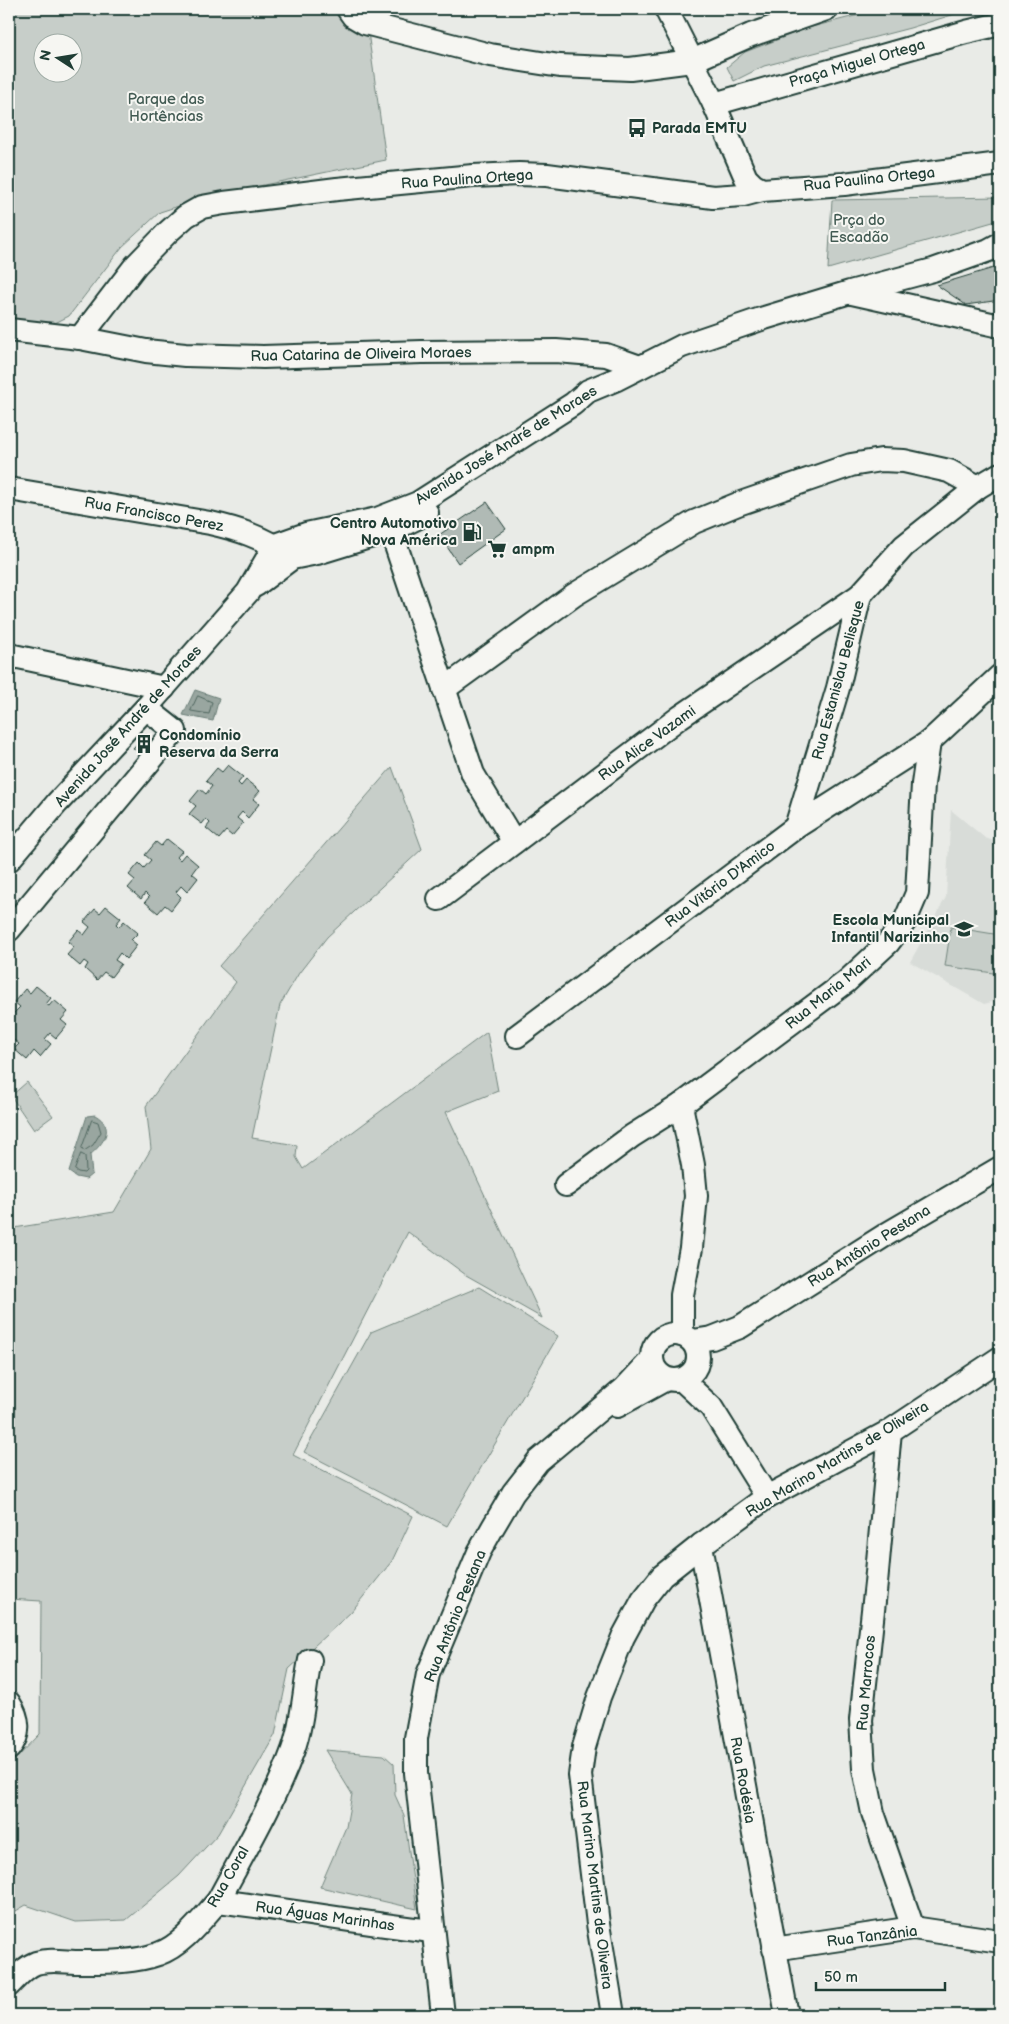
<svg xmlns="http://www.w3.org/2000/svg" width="1009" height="2024" font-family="'Balsamiq Sans',sans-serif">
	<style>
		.built { fill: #d8dcd8 }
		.green { fill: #c7cec9; stroke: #73867e; fill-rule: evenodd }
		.water { fill: #99a6a0; stroke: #687c75 }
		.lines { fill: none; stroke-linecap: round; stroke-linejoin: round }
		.shore { stroke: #50675f; stroke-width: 1 }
		.building { fill: #b0bab5; stroke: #1f3d34 }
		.minor-casing { stroke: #1f3d34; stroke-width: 26 }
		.minor { stroke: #f6f6f2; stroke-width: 22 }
		.labels { text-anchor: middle; stroke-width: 4; stroke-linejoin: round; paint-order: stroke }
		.street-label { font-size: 15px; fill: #1f3d34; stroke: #f6f6f2 }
		.park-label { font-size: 15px; fill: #415a52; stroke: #f6f6f2 }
		.poi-label { font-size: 15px; font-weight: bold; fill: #1f3d34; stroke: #f6f6f2; text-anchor: start }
	</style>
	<rect width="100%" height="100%" fill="#e9ebe7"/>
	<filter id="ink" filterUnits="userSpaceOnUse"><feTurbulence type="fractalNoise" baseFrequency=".02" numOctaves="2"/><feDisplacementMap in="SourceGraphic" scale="10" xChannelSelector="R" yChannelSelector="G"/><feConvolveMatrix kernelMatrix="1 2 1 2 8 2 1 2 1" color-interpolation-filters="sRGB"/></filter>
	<g filter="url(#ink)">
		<polygon class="built" points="951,810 985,838 1000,843 1000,1000 984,1004 910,962 946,897"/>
		<g class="green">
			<path d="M 9,9 L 336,9 L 368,32 L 386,160 L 210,196 L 160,212 L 122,247 L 69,316 L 51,325 L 9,320 ZM 42,42 L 72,42 L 72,72 L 42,72 Z"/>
			<polygon points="882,9 971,9 910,28 764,66 734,81 727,67 745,52 808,28"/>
			<polygon points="1000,197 1000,220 828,269 832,200"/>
			<polygon points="392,767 422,849 327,937 299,973 280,1005 252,1138 297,1145 296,1157 303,1169 487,1032 498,1091 446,1112 542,1318 466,1275 408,1232 293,1455 413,1516 392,1561 351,1612 289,1669 275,1735 218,1834 179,1876 126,1920 76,1922 26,1905 9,1915 9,1766 40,1734 41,1601 9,1599 9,1231 14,1228 114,1212 151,1149 146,1106 236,982 219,966"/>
			<polygon points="951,927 1000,935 1000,974 945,966"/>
			<polygon points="27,1082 53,1116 34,1130 11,1096"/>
			<polygon points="479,1287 558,1336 447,1526 304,1452 371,1332"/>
			<polygon points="325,1750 384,1755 394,1764 395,1795 404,1815 417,1909 320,1887 346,1827 352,1794"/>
		</g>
		<g class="water">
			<polygon points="195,690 219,698 213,721 183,715"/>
			<path d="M 95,1115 C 116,1127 104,1143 90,1155 L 92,1174 L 86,1179 L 76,1177 L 69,1172 L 87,1116 Z"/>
		</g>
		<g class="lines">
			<g class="shore">
				<polygon points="198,696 212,702 209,714 191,711"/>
				<polygon points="92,1120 98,1122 101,1132 93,1145 84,1151 82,1148"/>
				<polygon points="81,1154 85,1156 86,1171 84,1173 78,1172 75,1170"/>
			</g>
		</g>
		<g class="building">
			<polygon points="1000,266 1000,300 966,305 937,285"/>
			<polygon points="487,502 506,529 458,563 439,535"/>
			<polygon points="146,734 154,741 142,755 133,748"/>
			<polygon points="228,765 243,777 238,783 241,786 246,780 260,791 253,799 259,804 248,818 242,812 237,818 243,823 232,836 226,831 219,839 206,828 210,823 206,819 202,824 189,814 196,806 190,801 200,789 206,794 212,786 206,781 217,768 222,772"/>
			<polygon points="167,839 182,851 177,857 180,860 185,854 198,865 192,873 198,878 187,892 181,886 176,892 181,897 171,910 165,905 158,913 145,902 149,897 145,893 141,899 128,888 135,880 129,875 139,863 144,868 151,860 145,855 156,842 161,846"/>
			<polygon points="106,906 121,918 116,924 119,927 124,921 138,933 131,940 137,945 126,959 120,953 115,960 121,964 111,977 104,972 97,980 85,969 88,964 84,961 80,966 67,955 74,947 68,942 78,930 84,935 90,927 84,922 95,909 100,913"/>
			<polygon points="36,986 51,998 46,1004 49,1006 54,1000 68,1012 61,1020 67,1025 56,1038 50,1033 45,1039 51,1044 40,1057 34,1051 27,1060 14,1049 19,1044 14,1040 10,1045 9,1044 9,1010 13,1014 20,1007 14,1002 25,989 30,993"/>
		</g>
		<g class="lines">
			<g class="minor-casing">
				<g id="minor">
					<polyline points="348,9 353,16 365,23 490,55 560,66 630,69 692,61 751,35 826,9"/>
					<polyline points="666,9 714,104 746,178 753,185 762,190"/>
					<polyline points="714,104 966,32 1000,24"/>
					<polyline points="852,293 1000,326"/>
					<polyline points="9,330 80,338 146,351 185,355 263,357 422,352 556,351 606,355 640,367"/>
					<polyline points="80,338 136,265 168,232 186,216 202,207 224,203 337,189 473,176 519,174 547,175 713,197 743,195 762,190 844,184 1000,164"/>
					<path d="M 9,489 L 210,523 C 237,529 263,537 286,554"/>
					<polyline points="386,516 473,774 514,842"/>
					<polyline points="256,585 292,558 317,553 392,530 427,513"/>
					<polyline points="9,655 164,688"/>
					<polyline points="444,689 574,595 694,522 738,504 851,465 881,460 904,461 949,471 978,487"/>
					<polyline points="796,827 838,688 860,595 904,546 978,487 1000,474"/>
					<polyline points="9,860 57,803 146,708 248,592 275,545 306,534 377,519 418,503 573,404 588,391 617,379 682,346 761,319 850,292 933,270 989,250 1000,244"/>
					<polyline points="439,899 680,717 860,595"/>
					<polyline points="9,930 175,731 146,708"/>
					<polyline points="517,1036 796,827 929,742"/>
					<polyline points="681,1105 693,1165 696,1196 691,1248 682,1295 682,1335"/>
					<polyline points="566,1185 632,1136 681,1105 846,982 888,943 905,921 917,893 923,784 929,742 1000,676"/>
					<circle cx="675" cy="1357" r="23"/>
					<polyline points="693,1341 712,1338 740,1327 887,1234 1000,1168"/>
					<polyline points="682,1380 711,1407 767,1497"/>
					<polyline points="617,1406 666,1379"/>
					<polyline points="890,1431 876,1583 861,1720 864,1769 873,1813 913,1928"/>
					<polyline points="701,1545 787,2015"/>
					<path d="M 9,1703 C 19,1718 21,1734 9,1748"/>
					<path d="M 218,1901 C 290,1910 361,1923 432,1931"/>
					<polyline points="774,1949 913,1928 1000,1941"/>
					<path d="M 9,1985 C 17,1977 25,1967 36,1963 C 52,1958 69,1963 86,1962 C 109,1962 136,1962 158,1954 C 182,1946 202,1919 218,1901 C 244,1852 274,1802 293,1750 C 303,1722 304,1690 310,1660"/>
					<polyline points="443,2015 416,1773 416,1738 428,1674 479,1552 493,1527 513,1493 538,1461 624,1389 652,1359"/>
					<polyline points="613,2015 598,1924 580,1775 584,1747 599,1697 623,1637 643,1600 662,1576 701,1545 767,1497 890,1431 1000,1358"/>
				</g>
			</g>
			<use href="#minor" class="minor"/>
		</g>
	</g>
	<defs>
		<g id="bus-bare" transform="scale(1.5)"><path d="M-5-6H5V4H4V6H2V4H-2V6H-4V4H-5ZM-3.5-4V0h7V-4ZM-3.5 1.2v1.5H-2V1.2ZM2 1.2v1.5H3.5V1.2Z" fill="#1f3d34" stroke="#f6f6f2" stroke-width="2.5" paint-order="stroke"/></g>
		<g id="fuel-bare" transform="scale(1.5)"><path d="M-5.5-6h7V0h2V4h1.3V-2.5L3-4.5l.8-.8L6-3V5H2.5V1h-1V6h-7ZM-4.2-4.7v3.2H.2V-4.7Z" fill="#1f3d34" stroke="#f6f6f2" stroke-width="2.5" paint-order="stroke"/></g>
		<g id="supermarket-bare" transform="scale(1.5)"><path d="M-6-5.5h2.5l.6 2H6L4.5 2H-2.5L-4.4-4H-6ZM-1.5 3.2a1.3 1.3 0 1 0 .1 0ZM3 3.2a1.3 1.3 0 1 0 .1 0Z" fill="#1f3d34" stroke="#f6f6f2" stroke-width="2.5" paint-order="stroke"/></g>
		<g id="building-bare" transform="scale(1.5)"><path d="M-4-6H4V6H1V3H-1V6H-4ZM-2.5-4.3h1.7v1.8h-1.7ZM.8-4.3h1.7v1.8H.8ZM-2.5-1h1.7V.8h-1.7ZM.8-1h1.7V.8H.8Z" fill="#1f3d34" stroke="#f6f6f2" stroke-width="2.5" paint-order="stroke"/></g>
		<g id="school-bare" transform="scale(1.5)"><path d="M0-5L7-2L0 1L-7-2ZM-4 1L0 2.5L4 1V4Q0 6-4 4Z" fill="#1f3d34" stroke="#f6f6f2" stroke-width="2.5" paint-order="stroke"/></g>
	</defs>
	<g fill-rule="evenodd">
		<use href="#bus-bare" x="637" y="128"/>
		<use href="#fuel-bare" x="472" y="532"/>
		<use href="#supermarket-bare" x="497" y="549"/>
		<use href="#building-bare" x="144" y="744"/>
		<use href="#school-bare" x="964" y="929"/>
	</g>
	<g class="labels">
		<g class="street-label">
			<text transform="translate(857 63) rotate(-16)" y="5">Praça Miguel Ortega</text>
			<text transform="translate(467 179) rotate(-4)" y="5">Rua Paulina Ortega</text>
			<text transform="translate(869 179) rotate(-6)" y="5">Rua Paulina Ortega</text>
			<text transform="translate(361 354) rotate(-1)" y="5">Rua Catarina de Oliveira Moraes</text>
			<text transform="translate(506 445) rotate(-32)" y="5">Avenida José André de Moraes</text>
			<text transform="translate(154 514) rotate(10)" y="5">Rua Francisco Perez</text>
			<text transform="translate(838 680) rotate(-75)" y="5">Rua Estanislau Belisque</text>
			<text transform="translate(128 726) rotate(-48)" y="5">Avenida José André de Moraes</text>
			<text transform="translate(647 743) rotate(-36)" y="5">Rua Alice Vazami</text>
			<text transform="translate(720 884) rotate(-37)" y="5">Rua Vitório D'Amico</text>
			<text transform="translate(828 993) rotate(-39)" y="5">Rua Maria Mari</text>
			<text transform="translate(869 1246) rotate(-32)" y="5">Rua Antônio Pestana</text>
			<text transform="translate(837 1459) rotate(-31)" y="5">Rua Marino Martins de Oliveira</text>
			<text transform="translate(455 1616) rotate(-68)" y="5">Rua Antônio Pestana</text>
			<text transform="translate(866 1683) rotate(-85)" y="5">Rua Marrocos</text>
			<text transform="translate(743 1780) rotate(80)" y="5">Rua Rodésia</text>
			<text transform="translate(228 1877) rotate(-60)" y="5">Rua Coral</text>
			<text transform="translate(595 1885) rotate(83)" y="5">Rua Marino Martins de Oliveira</text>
			<text transform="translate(325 1916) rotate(8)" y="5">Rua Águas Marinhas</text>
			<text transform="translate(872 1936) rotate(-7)" y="5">Rua Tanzânia</text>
		</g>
		<g class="park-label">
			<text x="166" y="104">Parque das<tspan x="166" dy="17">Hortências</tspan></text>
			<text x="859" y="225">Prça do<tspan x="859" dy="17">Escadão</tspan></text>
		</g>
		<g class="poi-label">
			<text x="652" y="133">Parada EMTU</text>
			<text x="457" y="528" text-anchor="end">Centro Automotivo<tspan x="457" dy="17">Nova América</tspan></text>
			<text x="512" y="554">ampm</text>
			<text x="159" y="740">Condomínio<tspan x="159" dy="17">Reserva da Serra</tspan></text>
			<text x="949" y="925" text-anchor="end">Escola Municipal<tspan x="949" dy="17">Infantil Narizinho</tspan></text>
		</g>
	</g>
	<rect width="1009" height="2024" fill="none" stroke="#f6f6f2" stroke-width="30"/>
	<rect x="15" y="15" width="979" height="1994" fill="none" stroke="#1f3d34" stroke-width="2" filter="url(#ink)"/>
	<g transform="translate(58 58) rotate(282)"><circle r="24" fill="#f6f6f2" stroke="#a0aca6"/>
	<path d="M0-4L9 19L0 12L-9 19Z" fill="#1f3d34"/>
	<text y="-8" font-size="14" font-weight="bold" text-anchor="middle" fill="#1f3d34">N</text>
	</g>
	<path d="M816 1982v8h129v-8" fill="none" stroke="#1f3d34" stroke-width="2.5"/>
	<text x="824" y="1982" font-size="15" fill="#1f3d34" stroke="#f6f6f2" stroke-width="4" paint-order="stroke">50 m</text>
</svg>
